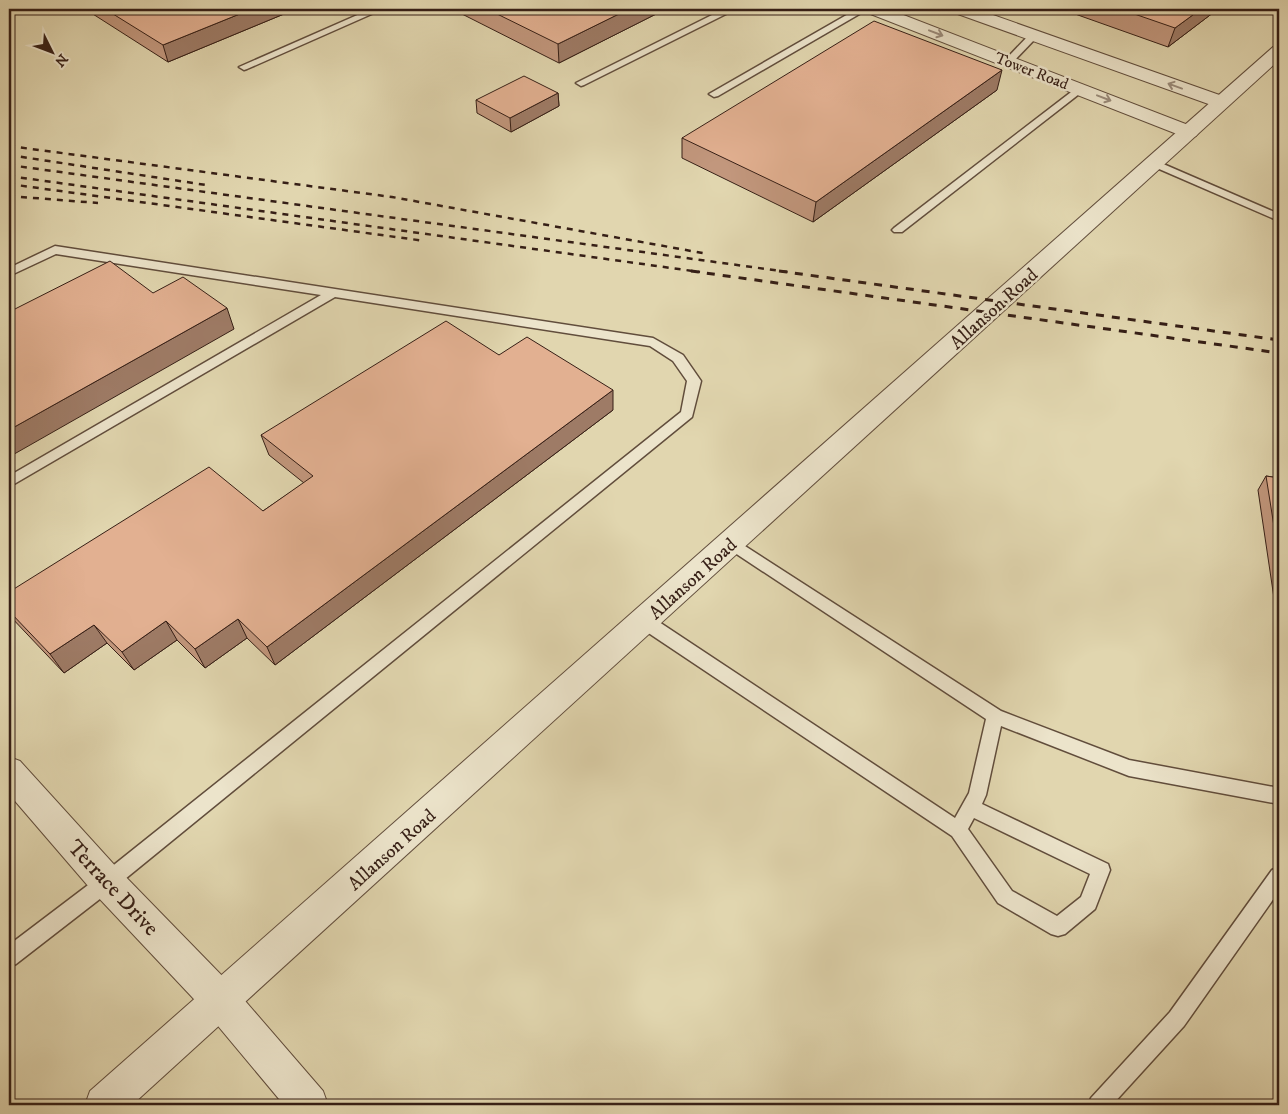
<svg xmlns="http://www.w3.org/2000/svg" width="1288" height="1114" font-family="'IM FELL DW Pica',serif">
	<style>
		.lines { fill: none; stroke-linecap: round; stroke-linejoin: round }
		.service-casing { stroke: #614d3c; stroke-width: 3 }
		.minor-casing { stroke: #614d3c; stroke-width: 2 }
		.tertiary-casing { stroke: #614d3c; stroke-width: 2 }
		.service { fill: #ece4cb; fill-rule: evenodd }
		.minor { fill: #ece4cb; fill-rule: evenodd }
		.tertiary { fill: #ece4cb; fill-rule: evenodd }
		.rail-far1 { stroke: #361f16; stroke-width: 2.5; stroke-dasharray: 6 6; stroke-linecap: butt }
		.rail { stroke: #361f16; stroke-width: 3; stroke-dasharray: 8 8; stroke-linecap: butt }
		.wall { fill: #c2977d; stroke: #361f16 }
		.shaded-wall { fill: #9e7b66; stroke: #361f16 }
		.building { fill: #e2b091; stroke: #361f16 }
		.oneway { stroke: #9a8b7a }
		.labels { text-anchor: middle; stroke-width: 5; stroke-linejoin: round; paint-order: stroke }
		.far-street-label { font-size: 16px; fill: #361f16; stroke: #ece4cb }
		.street-label { font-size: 19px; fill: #361f16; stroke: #ece4cb }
		.near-street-label { font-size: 22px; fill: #361f16; stroke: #ece4cb }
	</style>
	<rect width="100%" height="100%" fill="#e1d6af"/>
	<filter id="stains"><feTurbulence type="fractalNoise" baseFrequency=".004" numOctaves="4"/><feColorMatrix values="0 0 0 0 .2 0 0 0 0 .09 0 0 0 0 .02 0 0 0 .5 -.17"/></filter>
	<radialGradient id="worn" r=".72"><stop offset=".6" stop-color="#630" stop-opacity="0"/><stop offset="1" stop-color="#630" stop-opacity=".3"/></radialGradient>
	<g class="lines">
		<g class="service-casing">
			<g id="service">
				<polygon points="371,9 383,9 247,69 244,70 239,67"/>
				<polygon points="724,9 736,9 584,85 581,86 576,83"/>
				<polygon points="857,9 868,9 718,96 714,97 709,94"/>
				<polygon points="982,9 993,9 982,17 976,17 976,13"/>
				<polygon points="1034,32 1037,33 1037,37 1012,63 1006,63 1006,59 1031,33"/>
				<polygon points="1079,86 1083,87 1083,91 902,232 894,232 892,230 894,228"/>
				<polygon points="1154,160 1279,214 1279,221 1150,165 1149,163"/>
				<polygon points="55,246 653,338 683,355 701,381 692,417 114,888 16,964 9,967 9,945 100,876 681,412 687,381 673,361 650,346 335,297 9,487 9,476 321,295 56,254 9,276 9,268"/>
				<path d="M 731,537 L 1001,711 L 1129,760 L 1279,788 L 1279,804 L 1129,776 L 1001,726 L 986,795 L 982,804 L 1108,864 L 1110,870 L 1095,909 L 1065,934 L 1058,936 L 1051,934 L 998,903 L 952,836 L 638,626 L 636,621 L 638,616 L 644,615 L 650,616 L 955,818 L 969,793 L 986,719 L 726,547 L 724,543 L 726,539 ZM 974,818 L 1090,874 L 1081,897 L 1057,916 L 1012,891 L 968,829 Z"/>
				<polygon points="1279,867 1279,891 1184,1026 1112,1105 1088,1105 1091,1098 1170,1012 1272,870"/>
			</g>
		</g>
		<g class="minor-casing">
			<g id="minor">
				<polygon points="866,9 888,9 1196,128 1199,132 1196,136 1189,138 1182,136 868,13"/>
				<polygon points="953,9 976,9 1228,98 1230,102 1228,106 1221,108 1214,106 955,13"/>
				<polygon points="9,757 20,761 119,870 234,988 323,1091 328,1105 284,1105 208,1014 95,894 9,794"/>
			</g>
		</g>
		<g class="tertiary-casing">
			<polygon id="tertiary" points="1279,46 1279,60 132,1105 85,1105 90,1091 1273,47"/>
		</g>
		<use href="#service" class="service"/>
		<use href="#minor" class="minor"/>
		<use href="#tertiary" class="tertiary"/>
		<g class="rail-far1">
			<polyline points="9,146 392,197 708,254"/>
			<polyline points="9,155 206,185"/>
			<polyline points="9,165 788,272"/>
			<polyline points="9,176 700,272"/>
			<polyline points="9,184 425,241"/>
			<polyline points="9,196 98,203"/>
		</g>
		<g class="rail">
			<polyline points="691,271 1279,353"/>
			<polyline points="779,271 1279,340"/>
		</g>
	</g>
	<g class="wall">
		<polygon points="85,9 296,9 168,62"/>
		<polygon points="460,9 666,9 559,63 460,13"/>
		<polygon points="1061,9 1218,9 1168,47"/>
		<polygon points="997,90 813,222 682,158 682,138"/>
		<polygon points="558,93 559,106 511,132 477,113 476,100"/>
		<polygon points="499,355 613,410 275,665 247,638 205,668 177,640 134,670 107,643 64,673 9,615 9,592 263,511 304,483 269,455 261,435"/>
		<polygon points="1266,476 1279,478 1279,632 1258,490"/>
	</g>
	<g class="shaded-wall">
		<polygon points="252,9 296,9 168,62 163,45"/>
		<polygon points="629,9 666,9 559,63 558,44"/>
		<polygon points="1201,9 1218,9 1168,47 1175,28"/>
		<polygon points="1002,70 997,90 813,222 816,202"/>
		<polygon points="558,93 559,106 511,132 510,118"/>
		<polygon points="227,308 234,329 9,457 9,430"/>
		<polygon points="613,390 613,410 275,665 267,647"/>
		<polygon points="238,619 247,638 205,668 195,649"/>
		<polygon points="166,621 177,640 134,670 122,652"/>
		<polygon points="94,625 107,643 64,673 50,654"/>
	</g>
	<g class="building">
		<polygon points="105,9 252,9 163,45"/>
		<polygon points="487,9 629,9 558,44"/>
		<polygon points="1120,9 1201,9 1175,28"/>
		<polygon points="874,21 1002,70 816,202 682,138"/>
		<polygon points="524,76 558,93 510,118 476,100"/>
		<polygon points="110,261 153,293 183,277 227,308 9,430 9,312"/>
		<polygon points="446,321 499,355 527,337 613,390 267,647 238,619 195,649 166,621 122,652 94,625 50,654 9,611 9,592 209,467 263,511 313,476 261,435"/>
		<polygon points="1266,476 1279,478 1279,558"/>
	</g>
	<defs><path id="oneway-shaft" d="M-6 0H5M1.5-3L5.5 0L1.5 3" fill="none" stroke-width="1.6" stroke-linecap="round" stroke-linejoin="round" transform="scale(1.25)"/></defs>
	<g class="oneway">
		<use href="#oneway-shaft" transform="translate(936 33) rotate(21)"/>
		<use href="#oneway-shaft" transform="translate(1175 86) rotate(-160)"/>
		<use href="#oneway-shaft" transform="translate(1104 98) rotate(21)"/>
	</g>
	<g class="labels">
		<g class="far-street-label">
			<text transform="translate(1032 70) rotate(21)" y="6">Tower Road</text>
		</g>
		<g class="street-label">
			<text transform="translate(993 308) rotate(-42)" y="7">Allanson Road</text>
			<text transform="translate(692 578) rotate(-42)" y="7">Allanson Road</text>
			<text transform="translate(391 849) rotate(-42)" y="7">Allanson Road</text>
		</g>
		<g class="near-street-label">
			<text transform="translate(114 887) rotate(47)" y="8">Terrace Drive</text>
		</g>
	</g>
	<rect width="1288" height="1114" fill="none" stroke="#e1d6af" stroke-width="30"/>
	<rect x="10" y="10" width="1268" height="1094" fill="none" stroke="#361f16" stroke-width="2.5"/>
	<rect x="15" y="15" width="1258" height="1084" fill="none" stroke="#361f16"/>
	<g transform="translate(52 52) rotate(132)" stroke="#ece4cb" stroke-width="4" paint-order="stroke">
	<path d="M0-4L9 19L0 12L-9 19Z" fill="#361f16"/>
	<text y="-8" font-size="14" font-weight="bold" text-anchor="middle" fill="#361f16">N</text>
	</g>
	<rect width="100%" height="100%" filter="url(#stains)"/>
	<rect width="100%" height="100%" fill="url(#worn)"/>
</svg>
